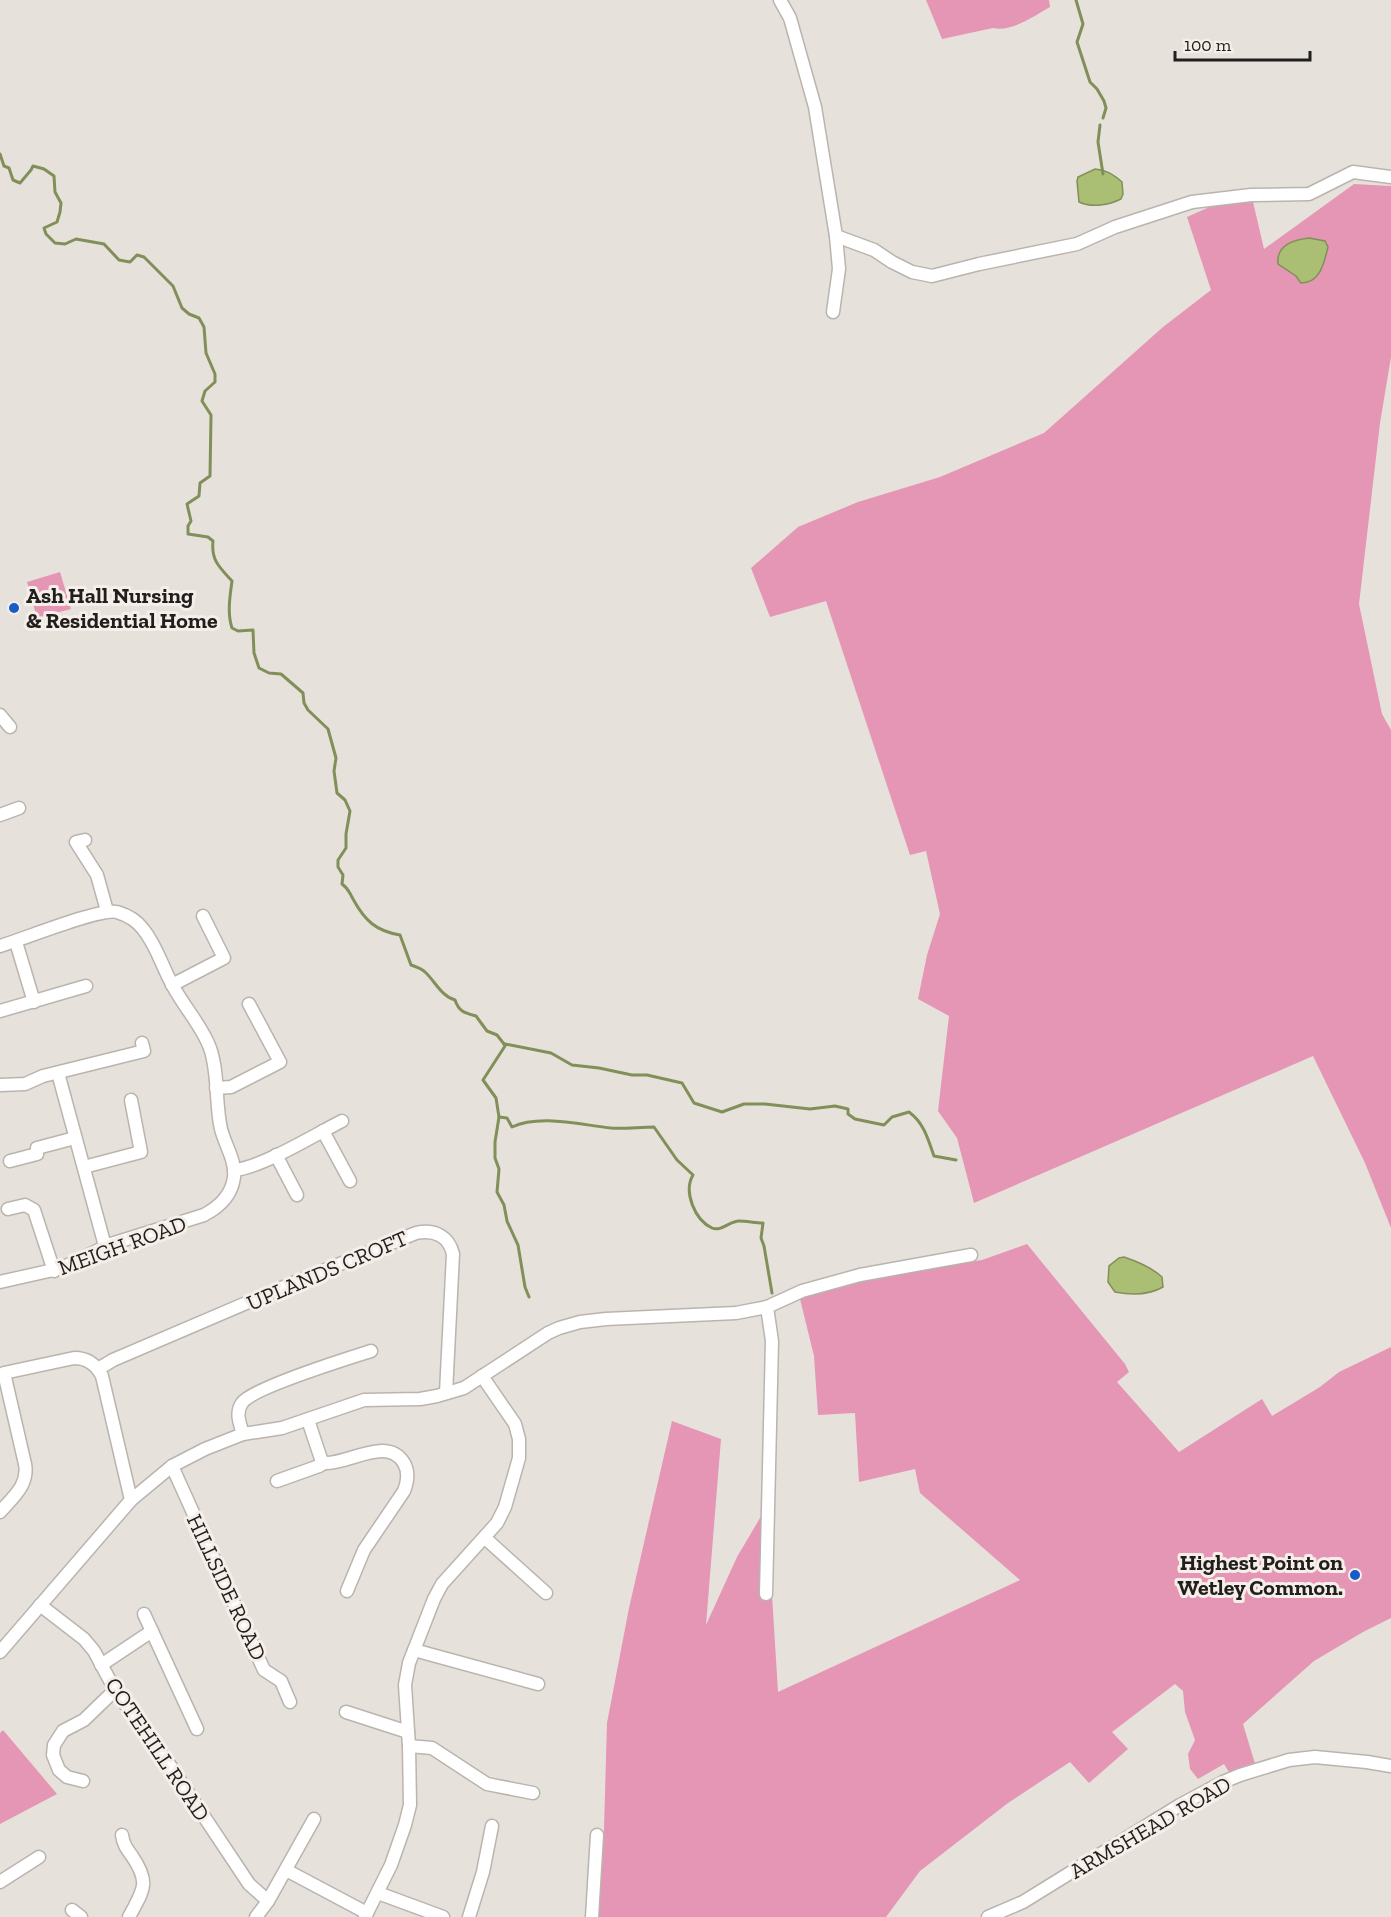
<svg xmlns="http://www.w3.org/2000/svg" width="1391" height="1917" font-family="'Zilla Slab',serif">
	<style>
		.green { fill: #e496b4 }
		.water { fill: #aabf73; stroke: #818f59; stroke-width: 1.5 }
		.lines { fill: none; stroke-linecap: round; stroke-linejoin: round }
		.stream { stroke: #818f59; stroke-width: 3 }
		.minor-casing { stroke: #bab4af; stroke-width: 15 }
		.minor { stroke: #fff; stroke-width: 12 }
		.poi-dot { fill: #175cc7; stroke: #f5eee9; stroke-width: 2 }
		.labels { text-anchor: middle; stroke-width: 6; stroke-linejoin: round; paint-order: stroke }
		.poi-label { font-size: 22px; font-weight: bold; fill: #211f1d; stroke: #f5eee9; text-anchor: start }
		.street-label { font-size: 22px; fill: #211f1d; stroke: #f5eee9 }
	</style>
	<rect width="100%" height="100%" fill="#e7e1dc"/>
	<g class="green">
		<path d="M 926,0 L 1049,0 L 1050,7 C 1034,16 1012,32 993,28 L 942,39 Z"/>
		<polygon points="1354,184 1391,186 1391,357 1380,423 1359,604 1382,714 1391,730 1391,1228 1365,1163 1313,1056 974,1203 957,1138 938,1111 949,1016 918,999 927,955 940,914 926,851 910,855 826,601 770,617 751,568 798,527 858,502 940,477 1044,433 1163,327 1211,290 1187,217 1250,189 1264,249"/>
		<polygon points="60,572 71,609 37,618 27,582"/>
		<polygon points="1027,1244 1125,1364 1129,1372 1117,1382 1179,1452 1262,1399 1272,1416 1320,1387 1339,1372 1391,1347 1391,1618 1363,1632 1314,1661 1243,1724 1256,1767 1229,1772 1224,1764 1198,1779 1190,1769 1188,1754 1195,1740 1185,1712 1183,1691 1175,1684 1112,1732 1128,1749 1089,1783 1070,1762 1008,1803 920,1871 886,1917 597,1917 604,1829 607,1723 629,1608 672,1421 721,1439 706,1625 737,1557 763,1513 761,1596 772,1595 778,1692 1020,1580 920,1493 915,1469 859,1482 855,1413 818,1415 814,1356 800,1299 810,1295 871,1278 917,1269 982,1260"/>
		<polygon points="3,1730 57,1794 0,1824 0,1733"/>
	</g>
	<g class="water">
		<path d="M 1095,169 C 1106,170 1113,174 1122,182 L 1123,194 L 1121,199 C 1109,205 1092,208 1079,202 L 1077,181 L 1078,177 Z"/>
		<path d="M 1309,238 L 1325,241 L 1328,247 C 1324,262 1321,283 1301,283 L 1296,276 L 1278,264 C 1276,245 1293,240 1309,238 Z"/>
		<path d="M 1124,1257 C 1139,1262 1151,1267 1162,1277 L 1163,1287 C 1149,1295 1130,1295 1115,1292 L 1108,1282 L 1109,1266 L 1119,1258 Z"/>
	</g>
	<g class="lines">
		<g class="stream">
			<polyline points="1076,0 1083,24 1077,42 1090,82 1097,89 1104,101 1106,108 1103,118"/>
			<polyline points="1100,125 1098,142 1103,174"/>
			<path d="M 0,154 L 4,166 L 9,168 L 13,180 L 20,183 L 31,170 L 33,166 L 44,169 L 54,176 L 55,192 L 61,203 L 60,212 L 57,222 L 44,228 L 46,234 L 55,243 L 65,244 L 76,239 L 104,244 L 119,260 L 130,262 L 137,255 L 144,257 L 173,286 L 182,308 L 189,314 L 199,318 L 204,327 L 206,353 L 215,374 L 215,382 L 205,391 L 202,401 L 211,415 L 210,476 L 200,483 L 199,496 L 187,504 L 191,521 L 188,526 L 188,534 L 208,537 L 213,541 C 211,560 219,567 232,581 C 230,596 227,613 232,628 L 238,631 L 253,630 L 254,653 L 259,668 L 269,673 L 281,674 L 303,693 L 304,703 L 308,710 L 328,729 L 336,758 L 334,771 L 337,793 L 345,800 L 350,811 L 346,834 L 346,848 L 338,860 L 338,867 L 343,875 L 342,884 C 349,889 349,892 353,899 C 365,921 376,931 400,935 L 411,965 C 416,967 421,968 425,972 C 435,981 441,996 455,1000 C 459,1012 465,1013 476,1016 L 487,1031 L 497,1035 L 504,1044"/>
			<polyline points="504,1044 505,1046 483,1080 496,1098 499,1117 495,1142 495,1158 499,1169 497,1192 504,1205 507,1221 518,1245 525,1287 529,1297"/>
			<path d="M 505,1044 L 551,1053 L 572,1065 L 599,1068 L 632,1075 L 647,1075 L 682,1083 L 694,1103 L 722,1112 L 744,1104 L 765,1104 L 810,1109 L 835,1106 L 848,1109 L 848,1114 L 855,1119 L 884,1125 L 892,1117 L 909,1112 C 924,1123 928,1139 934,1156 L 956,1160"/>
			<path d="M 499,1117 L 507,1118 L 512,1127 C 540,1114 581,1125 611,1128 C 625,1129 640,1127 654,1127 L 677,1160 L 693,1175 C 683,1192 695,1220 712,1228 C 721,1232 730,1221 739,1221 C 747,1221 755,1223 763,1223 L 761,1238 L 764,1246 L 772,1293"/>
		</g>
		<g class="minor-casing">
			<g id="minor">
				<polyline points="780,0 790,18 815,107 836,236 839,269 833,312"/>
				<polyline points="836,236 874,250 892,262 912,272 932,276 979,264 1077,244 1115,227 1192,202 1251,195 1309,194 1353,172 1391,177"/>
				<polyline points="0,715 10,727"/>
				<polyline points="0,815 19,808"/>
				<polyline points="85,840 76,842 97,875 107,911"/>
				<polyline points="16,942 34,1002"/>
				<path d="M 0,946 C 24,939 99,908 117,912 C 127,915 137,921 143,929 C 157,946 162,967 173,986 C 184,1007 202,1026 210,1048 C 219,1074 215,1103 221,1129 C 225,1145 236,1161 234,1177 C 232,1195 219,1207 204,1215 L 111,1244 L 62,1268 L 0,1282"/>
				<polyline points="172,985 224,958 203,916"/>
				<polyline points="0,1011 86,986"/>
				<polyline points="58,1073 105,1246"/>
				<polyline points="0,1085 25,1084 43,1076 144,1051 142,1043"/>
				<polyline points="216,1088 231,1087 280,1062 249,1004"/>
				<polyline points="323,1131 350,1181"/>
				<polyline points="276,1155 297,1195"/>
				<polyline points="10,1161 37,1154 37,1148 75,1138"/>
				<polyline points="84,1167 141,1152 131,1100"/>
				<path d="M 234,1170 C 261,1168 316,1134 342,1121"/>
				<polyline points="8,1209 25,1205 34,1210 54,1271"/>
				<path d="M 98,1369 L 113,1360 L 293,1283 L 416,1233 C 434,1229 449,1236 453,1254 L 446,1393"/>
				<path d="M 308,1420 L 321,1459 L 324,1463 C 348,1465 387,1435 404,1463 C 409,1472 408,1481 404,1491 L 364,1550 L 347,1591"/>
				<path d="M 243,1434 C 240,1424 235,1413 242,1403 C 252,1388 349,1358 371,1351"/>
				<polyline points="172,1466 264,1670 281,1681 290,1702"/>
				<polyline points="277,1481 319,1466 324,1463"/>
				<path d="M 0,1512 C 13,1497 29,1485 25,1464 L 4,1373 L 74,1358 C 87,1358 96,1364 102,1376 L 131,1500"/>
				<polyline points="485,1538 546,1593"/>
				<polyline points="766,1594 772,1341 767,1307"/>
				<polyline points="40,1605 84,1639 94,1651 115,1690 169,1764 249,1884 268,1901"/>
				<polyline points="144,1614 197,1729"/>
				<polyline points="414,1650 538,1684"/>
				<polyline points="0,1652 131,1500 172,1466 205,1449 243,1434 282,1428 364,1400 420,1399 437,1396 464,1388 548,1333 559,1328 580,1322 606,1319 736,1313 767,1307 802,1291 860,1275 971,1255"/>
				<polyline points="101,1665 152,1631"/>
				<polyline points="346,1712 408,1732"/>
				<polyline points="409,1746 432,1748 487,1784 533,1793"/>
				<polyline points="83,1781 67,1777 59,1770 53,1755 54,1745 63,1731 84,1720 115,1690"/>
				<path d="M 122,1835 C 123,1844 127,1849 132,1856 C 151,1884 143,1890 129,1917"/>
				<polyline points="286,1870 367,1913"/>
				<polyline points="0,1882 39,1857"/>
				<polyline points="378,1893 443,1917"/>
				<polyline points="72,1910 81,1917"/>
				<polyline points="256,1917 268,1901 314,1819"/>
				<polyline points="365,1917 391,1865 405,1825 410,1805 409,1746 405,1685 409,1663 434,1599 442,1584 497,1523 505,1507 519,1458 519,1439 515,1424 482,1376"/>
				<polyline points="469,1917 483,1872 492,1826"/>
				<polyline points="592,1917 597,1835"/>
				<polyline points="988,1917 1023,1902 1180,1805 1223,1782 1240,1775 1289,1760 1315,1757 1367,1762 1391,1766"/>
			</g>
		</g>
		<use href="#minor" class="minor"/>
	</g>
	<g class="poi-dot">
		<circle cx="14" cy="608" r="6"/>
		<circle cx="1355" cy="1575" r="6"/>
	</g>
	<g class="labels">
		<g class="poi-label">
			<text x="26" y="603">Ash Hall Nursing<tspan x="26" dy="25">&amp; Residential Home</tspan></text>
			<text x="1343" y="1570" text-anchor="end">Highest Point on<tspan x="1343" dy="25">Wetley Common.</tspan></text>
		</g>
		<g class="street-label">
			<text transform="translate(122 1245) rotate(-20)" y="8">MEIGH ROAD</text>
			<text transform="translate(327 1270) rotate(-23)" y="8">UPLANDS CROFT</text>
			<text transform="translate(227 1587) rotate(65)" y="8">HILLSIDE ROAD</text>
			<text transform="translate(158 1749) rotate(56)" y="8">COTEHILL ROAD</text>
			<text transform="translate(1150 1827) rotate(-30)" y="8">ARMSHEAD ROAD</text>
		</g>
	</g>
	<path d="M1175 51v9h135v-9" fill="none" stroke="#211f1d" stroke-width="3"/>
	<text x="1184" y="51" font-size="18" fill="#211f1d" stroke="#f5eee9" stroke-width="4.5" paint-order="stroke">100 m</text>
</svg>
